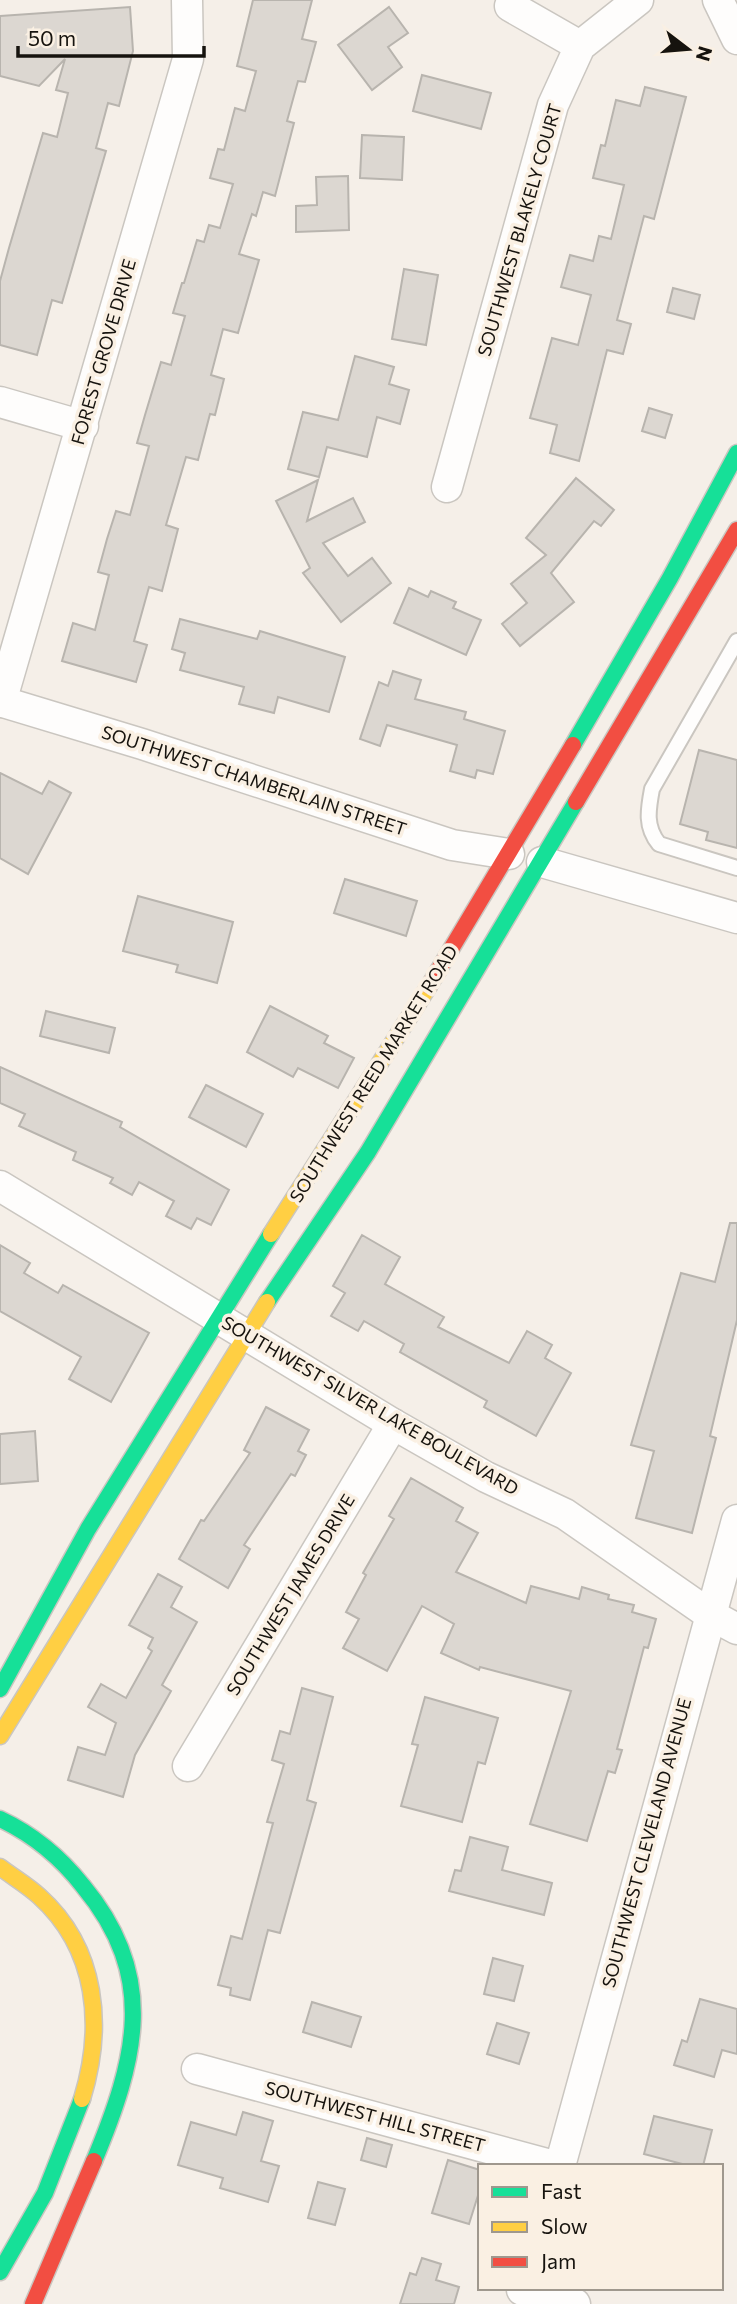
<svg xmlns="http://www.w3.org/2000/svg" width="737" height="2304" font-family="Commissioner,sans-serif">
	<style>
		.building { fill: #dcd7d1; stroke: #b8b4ae; stroke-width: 2 }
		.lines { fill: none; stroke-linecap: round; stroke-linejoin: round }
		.lane-casing { stroke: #cac6c0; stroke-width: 18 }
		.street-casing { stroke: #cac6c0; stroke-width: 33 }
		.fast-casing { stroke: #cac6c0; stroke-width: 19 }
		.slow-casing { stroke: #cac6c0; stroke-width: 19 }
		.jam-casing { stroke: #cac6c0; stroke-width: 19 }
		.lane { stroke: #fefdfc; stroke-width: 14 }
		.street { stroke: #fefdfc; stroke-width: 30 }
		.fast { stroke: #16e098; stroke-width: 16 }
		.slow { stroke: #ffcf43; stroke-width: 16 }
		.jam { stroke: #f24e42; stroke-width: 16 }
		.labels { text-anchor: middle; stroke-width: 7; stroke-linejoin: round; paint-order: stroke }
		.street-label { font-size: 18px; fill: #16130e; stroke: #faf0e3 }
	</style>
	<rect width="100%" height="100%" fill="#f5efe8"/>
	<g class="building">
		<polygon points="253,0 312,0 302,39 316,42 305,82 298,81 287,121 294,123 275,196 263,192 256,216 252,214 239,254 259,260 238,333 223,329 211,375 224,379 215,415 210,414 198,460 186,457 166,525 178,529 162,591 149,587 134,641 147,645 136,682 62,661 73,623 95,630 109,575 98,572 107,539 116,511 130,515 149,446 137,443 145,415 161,362 171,365 185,316 173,313 182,283 184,283 197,240 204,242 209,225 220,228 233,184 210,178 218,149 224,150 235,108 245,111 256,71 237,66"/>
		<polygon points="130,7 133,51 119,106 108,103 96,148 106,151 62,303 52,300 37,355 0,345 0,281 9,248 43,133 57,137 68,93 56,90 65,59 39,86 0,76 0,16"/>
		<polygon points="389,7 408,33 388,47 402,67 372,90 338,45"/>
		<polygon points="422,75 491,93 481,129 413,111"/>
		<polygon points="645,87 686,97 654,219 644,216 617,320 631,324 623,354 607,350 579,461 550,453 557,425 530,418 552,338 578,345 591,295 561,287 570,255 593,261 599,236 611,239 624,185 593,178 601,145 605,146 616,100 640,106"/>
		<polygon points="362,135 404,137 402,180 360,178"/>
		<polygon points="348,176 349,230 296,232 296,206 317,205 316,177"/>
		<polygon points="404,269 438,275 426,345 392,339"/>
		<polygon points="673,288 700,295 694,319 667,312"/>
		<polygon points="355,356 394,367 389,384 409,390 400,424 377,417 367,457 327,447 319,477 288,469 303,412 338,420"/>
		<polygon points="649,408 672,415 665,438 642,431"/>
		<polygon points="576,478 614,510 601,526 594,521 551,573 574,602 520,646 502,624 527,603 511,584 546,555 526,538"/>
		<polygon points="318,480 307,521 353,498 365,522 323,543 348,576 372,558 391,583 341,622 303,573 310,568 276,501"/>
		<polygon points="409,588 428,597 431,591 456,602 453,608 481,620 466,655 394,623"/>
		<polygon points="180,619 257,639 260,631 345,657 329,712 278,697 274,713 239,704 244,687 180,670 185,653 172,649"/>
		<polygon points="393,671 421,680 415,699 466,712 464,719 505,731 493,774 477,770 475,778 450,771 457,745 387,725 380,746 360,739 379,682 388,686"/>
		<polygon points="699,750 737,760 737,848 706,840 708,832 680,824"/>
		<polygon points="0,773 42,794 49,781 71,793 28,874 0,858"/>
		<polygon points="345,879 417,901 406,936 334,913"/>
		<polygon points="138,896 233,922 217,983 176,972 178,965 123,951"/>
		<polygon points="270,1006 328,1036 324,1043 354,1058 338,1088 298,1068 293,1077 247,1052"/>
		<polygon points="46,1011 115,1028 109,1053 40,1036"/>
		<polygon points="0,1067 122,1122 120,1127 229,1190 211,1225 197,1218 191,1229 166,1216 174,1201 139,1182 132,1195 110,1183 113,1178 73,1160 76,1152 19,1126 25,1114 0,1103"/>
		<polygon points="206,1085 263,1114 246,1147 189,1117"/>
		<polygon points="730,1223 737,1223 737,1320 710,1436 716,1438 692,1533 636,1518 654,1451 631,1445 681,1273 715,1282"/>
		<polygon points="362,1235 400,1257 385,1284 444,1317 438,1327 509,1363 527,1331 552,1345 545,1358 571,1373 536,1436 484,1407 487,1401 400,1352 404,1344 364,1321 358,1331 331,1316 345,1293 333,1286"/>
		<polygon points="0,1245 30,1263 24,1273 58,1293 63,1285 149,1333 111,1402 69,1379 81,1357 0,1311"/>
		<polygon points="266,1407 309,1430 298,1451 306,1455 295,1476 291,1474 244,1545 250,1549 228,1588 179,1559 201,1520 204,1521 250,1453 244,1450"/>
		<polygon points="35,1431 38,1481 0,1484 0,1434"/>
		<polygon points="411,1478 463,1508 456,1521 478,1533 456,1572 526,1603 531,1586 579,1599 582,1587 609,1595 608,1599 634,1605 632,1612 656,1619 648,1648 644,1647 617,1749 622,1750 615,1773 608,1771 587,1841 530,1824 571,1691 480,1667 479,1670 441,1653 454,1624 422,1606 387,1671 343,1648 359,1619 346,1612 366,1575 363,1573 394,1519 389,1516"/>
		<polygon points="158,1574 182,1587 171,1607 197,1622 162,1685 171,1691 135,1755 123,1797 68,1780 78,1747 105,1755 116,1723 88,1707 101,1684 126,1698 152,1651 148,1648 153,1638 129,1625"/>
		<polygon points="302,1688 333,1697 307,1800 316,1803 280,1933 268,1930 250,2000 230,1995 231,1988 218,1985 231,1936 242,1939 273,1823 267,1822 284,1764 272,1760 280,1731 290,1734"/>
		<polygon points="425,1697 498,1718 485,1764 478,1762 462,1822 401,1806 418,1745 412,1744"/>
		<polygon points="470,1837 508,1847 502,1870 552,1883 544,1915 449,1891 455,1870 461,1871"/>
		<polygon points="493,1958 523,1966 514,2001 484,1994"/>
		<polygon points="700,1999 737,2009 737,2054 722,2050 714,2077 674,2065 682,2040 687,2042"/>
		<polygon points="312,2002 361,2017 351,2047 303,2032"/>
		<polygon points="497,2023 529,2033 519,2064 487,2054"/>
		<polygon points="243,2112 273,2121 261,2161 279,2166 268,2202 220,2188 223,2178 178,2165 191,2122 236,2135"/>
		<polygon points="654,2116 712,2130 703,2166 690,2166 644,2154"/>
		<polygon points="367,2138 392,2145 386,2167 361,2160"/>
		<polygon points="448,2160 480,2170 480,2189 469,2224 432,2213"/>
		<polygon points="318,2182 345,2189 335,2225 308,2218"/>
		<polygon points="422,2258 441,2264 436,2280 459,2287 454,2304 400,2304 410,2273 416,2275"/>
	</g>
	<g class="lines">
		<g class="lane-casing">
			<path id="lane" d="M 737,641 L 652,789 C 648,810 645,827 659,844 L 737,868"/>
		</g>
		<g class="street-casing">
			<g id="street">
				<polyline points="718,0 737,39"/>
				<polyline points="510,6 580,46"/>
				<polyline points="0,402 83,426"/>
				<polyline points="447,487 553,105 580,46 638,0"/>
				<polyline points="0,701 142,744 452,845 509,854"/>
				<polyline points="1,702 188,59 187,0"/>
				<polyline points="542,862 737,918"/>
				<polyline points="0,1186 393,1424 486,1477 565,1514 709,1614 737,1629"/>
				<polyline points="188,1766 393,1424"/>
				<polyline points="197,2069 554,2166"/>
				<polyline points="560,2166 737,1520"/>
				<polyline points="522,2290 575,2304"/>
			</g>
		</g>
		<g class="fast-casing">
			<g id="fast">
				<polyline points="573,745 670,578 737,453"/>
				<polyline points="267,1302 368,1152 576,802"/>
				<polyline points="0,1689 88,1529 271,1234"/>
				<path d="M 0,1819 C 32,1834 61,1858 83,1886 C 159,1977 136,2060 94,2161"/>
				<polyline points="0,2272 45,2193 82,2099"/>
			</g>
		</g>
		<g class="slow-casing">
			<g id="slow">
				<polyline points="271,1234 429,986"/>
				<polyline points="0,1736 267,1302"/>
				<path d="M 0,1867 C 13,1877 27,1885 39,1896 C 98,1949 104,2027 82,2099"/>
			</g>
		</g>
		<g class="jam-casing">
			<g id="jam">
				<polyline points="576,802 737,530"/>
				<polyline points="429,986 573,745"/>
				<polyline points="33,2304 94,2161"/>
			</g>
		</g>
		<use href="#lane" class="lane"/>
		<use href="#street" class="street"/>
		<use href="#fast" class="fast"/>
		<use href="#slow" class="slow"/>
		<use href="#jam" class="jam"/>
	</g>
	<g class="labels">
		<g class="street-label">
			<text transform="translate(520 230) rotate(-74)" y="6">SOUTHWEST BLAKELY COURT</text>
			<text transform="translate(104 352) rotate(-74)" y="6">FOREST GROVE DRIVE</text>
			<text transform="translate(254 781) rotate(18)" y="6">SOUTHWEST CHAMBERLAIN STREET</text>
			<text transform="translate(374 1074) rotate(-58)" y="6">SOUTHWEST REED MARKET ROAD</text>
			<text transform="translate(370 1406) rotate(30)" y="6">SOUTHWEST SILVER LAKE BOULEVARD</text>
			<text transform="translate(291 1595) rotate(-59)" y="6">SOUTHWEST JAMES DRIVE</text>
			<text transform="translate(647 1843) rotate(-75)" y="6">SOUTHWEST CLEVELAND AVENUE</text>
			<text transform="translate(375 2117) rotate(15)" y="6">SOUTHWEST HILL STREET</text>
		</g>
	</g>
	<rect x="478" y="2164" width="245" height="126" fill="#faf0e3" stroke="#9f988e" stroke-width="2"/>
	<rect x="492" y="2187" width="35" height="10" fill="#16e098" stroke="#9f988e" stroke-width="2"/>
	<text x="541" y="2199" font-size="21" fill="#16130e">Fast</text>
	<rect x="492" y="2222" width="35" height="10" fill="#ffcf43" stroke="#9f988e" stroke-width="2"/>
	<text x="541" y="2234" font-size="21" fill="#16130e">Slow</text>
	<rect x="492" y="2257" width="35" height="10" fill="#f24e42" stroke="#9f988e" stroke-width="2"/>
	<text x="541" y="2269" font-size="21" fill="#16130e">Jam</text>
	<g transform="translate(688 49) rotate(106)" stroke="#faf0e3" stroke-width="5" paint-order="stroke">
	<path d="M0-5L12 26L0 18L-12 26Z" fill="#16130e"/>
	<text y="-10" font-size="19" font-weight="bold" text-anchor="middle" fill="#16130e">N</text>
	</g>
	<path d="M18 46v10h186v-10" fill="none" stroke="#16130e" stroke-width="3.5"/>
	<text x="28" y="46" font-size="21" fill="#16130e" stroke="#faf0e3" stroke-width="5" paint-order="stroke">50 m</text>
</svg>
